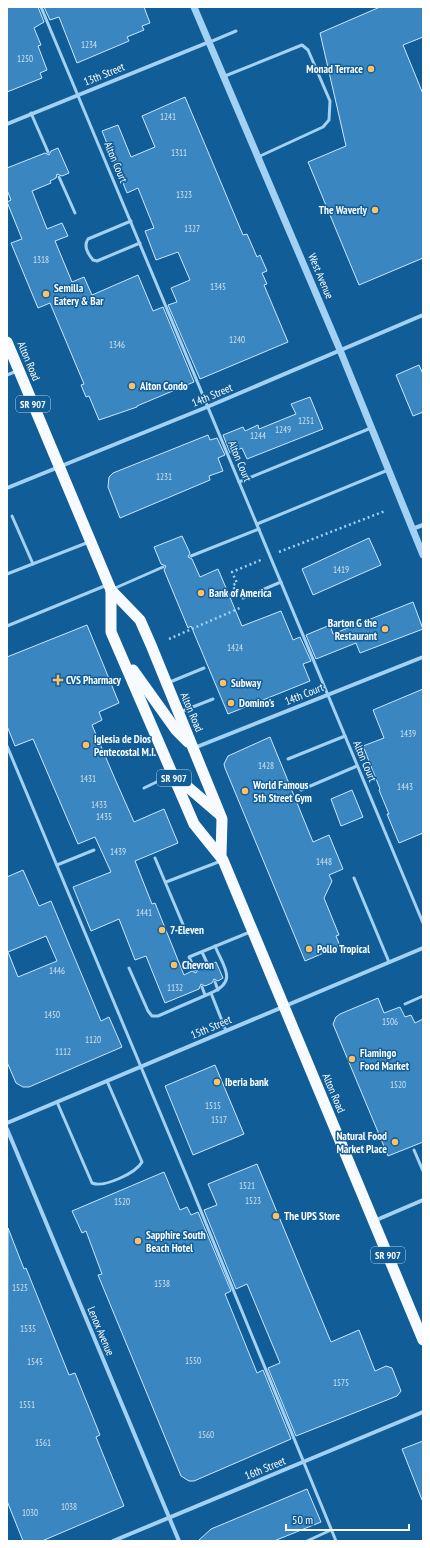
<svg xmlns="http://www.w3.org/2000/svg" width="430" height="1548" font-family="'PT Sans Narrow',sans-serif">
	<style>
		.building { fill: #3a86c0; stroke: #cae8fe; fill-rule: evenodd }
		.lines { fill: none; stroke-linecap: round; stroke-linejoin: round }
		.path { stroke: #a2d1f4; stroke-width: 2.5; stroke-dasharray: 2 3; stroke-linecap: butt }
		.service { stroke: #a2d1f4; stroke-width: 3 }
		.minor { stroke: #a2d1f4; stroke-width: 4 }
		.tertiary { stroke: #a2d1f4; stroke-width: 7 }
		.trunk { stroke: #f7fbff; stroke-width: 11 }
		.poi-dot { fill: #ffbf65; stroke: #115d98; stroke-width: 1.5 }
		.labels { text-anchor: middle; stroke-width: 3; stroke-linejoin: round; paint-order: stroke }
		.number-label { font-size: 9px; fill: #cee1ef }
		.shield { fill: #115d98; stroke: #b8cee0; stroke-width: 1 }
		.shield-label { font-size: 10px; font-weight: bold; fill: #fff }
		.poi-label { font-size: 11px; font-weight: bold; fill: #fff; stroke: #115d98; text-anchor: start }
		.street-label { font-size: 11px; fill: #fff; stroke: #115d98 }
	</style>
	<rect width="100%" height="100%" fill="#115d98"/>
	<g class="building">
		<polygon points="7,7 38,7 44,22 34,28 41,45 38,46 47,70 40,73 42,78 7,92"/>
		<polygon points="44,7 144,7 150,23 142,26 144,30 127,37 129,41 77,63 59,17 50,20"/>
		<polygon points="380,7 423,7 423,37 403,45 423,94 423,258 359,285 308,162 346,146 320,33"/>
		<polygon points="185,97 243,235 247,234 257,257 260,255 267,271 262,273 267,284 264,285 288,342 200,379 168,305 177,302 171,288 190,280 178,252 156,260 145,231 154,228 138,188 127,193 102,131 118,125 131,157 155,147 142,116"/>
		<polygon points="58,148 69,173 62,176 57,174 56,178 50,181 51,183 32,191 47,229 62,223 68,236 55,241 72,282 84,277 92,295 138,275 153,311 163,307 194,382 137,406 137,407 99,420 89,396 86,397 81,385 84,384 50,303 38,308 11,243 22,239 7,202 11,200 7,190 7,168 45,153 49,155 51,151"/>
		<polygon points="419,365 423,374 423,412 413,416 396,375"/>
		<polygon points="310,397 323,429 247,459 242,448 230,453 223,435 243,427 245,431 258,425 259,429 296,414 291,404"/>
		<polygon points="208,435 210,440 217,438 225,455 218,458 223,471 209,476 210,480 120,518 108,487 109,477 113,473"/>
		<polygon points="182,536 190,553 188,557 192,559 200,577 218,569 242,626 281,611 293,640 300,637 311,661 303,664 310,681 228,714 191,626 188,628 164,570 166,566 161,564 154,547"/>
		<polygon points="369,538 381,565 313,595 302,569"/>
		<polygon points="413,602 423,629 360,653 356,643 316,659 306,635 330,625 333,634"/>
		<polygon points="87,625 119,703 99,712 102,720 92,725 115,779 134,822 164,809 178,843 135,861 152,904 155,903 184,975 192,971 196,973 198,969 205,966 209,968 211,964 216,962 223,978 218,981 214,979 212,983 205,986 201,984 199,989 165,1003 146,956 135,960 119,919 91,931 73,887 111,872 95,837 78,844 33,739 15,746 7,726 7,657"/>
		<polygon points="423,689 423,833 399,843 387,814 389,814 379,790 380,789 363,746 384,738 373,710"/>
		<polygon points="270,737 313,842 329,835 343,869 329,875 332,881 324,898 339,935 336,936 340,946 305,961 225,768 224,764 228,756"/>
		<polygon points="352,790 363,817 341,826 331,799"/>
		<path d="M 23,870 L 39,906 L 51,901 L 101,1021 L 109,1017 L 122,1047 L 29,1087 L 23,1087 L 16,1083 L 7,1062 L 7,877 ZM 46,936 L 57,961 L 18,977 L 8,952 Z"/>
		<polygon points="378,998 384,1013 400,1007 405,1017 411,1015 415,1023 423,1019 423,1142 388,1156 333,1024 336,1017 340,1014"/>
		<polygon points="215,1065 244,1134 193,1155 165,1086"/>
		<polygon points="257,1164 331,1342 359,1330 375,1371 386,1366 392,1368 401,1391 397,1396 296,1436 268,1368 280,1363 247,1284 236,1289 204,1210 217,1205 208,1184"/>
		<polygon points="164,1172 180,1210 187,1207 191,1215 198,1212 231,1291 225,1294 257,1373 263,1370 291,1439 194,1481 189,1481 181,1476 98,1275 102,1274 86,1231 82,1233 72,1211"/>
		<polygon points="8,1228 24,1269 26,1268 69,1375 75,1373 100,1435 96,1437 124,1506 42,1541 23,1541 7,1501"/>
		<polygon points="423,1441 423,1500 422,1500 402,1449"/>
		<polygon points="307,1489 321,1522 274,1541 198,1541 211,1529"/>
	</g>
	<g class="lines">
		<g class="path">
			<polyline points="279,552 385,511"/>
			<polyline points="236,594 233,585 237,583 232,572 261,560"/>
			<polyline points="169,639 242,607"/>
		</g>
		<g class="service">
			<polyline points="41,7 423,923"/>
			<polyline points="210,42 236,31"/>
			<polyline points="225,76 302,45 308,50 330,101 329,120 323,127 258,157"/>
			<polyline points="31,113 48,152"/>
			<polyline points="59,177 75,213"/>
			<path d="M 131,221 L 88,239 C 83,246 88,254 93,260 L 97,261 L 140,243"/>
			<polyline points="7,375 17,371"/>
			<polyline points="239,482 371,428"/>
			<polyline points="12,516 33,564"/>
			<polyline points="257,524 388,470"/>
			<polyline points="191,556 259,529"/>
			<polyline points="7,574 89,542"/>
			<polyline points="113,589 163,567"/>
			<polyline points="243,598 281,582"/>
			<polyline points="7,626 107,585"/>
			<polyline points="170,682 204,668"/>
			<polyline points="180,712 213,699"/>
			<polyline points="7,746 189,1182 336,1541"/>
			<polyline points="288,759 345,736"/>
			<polyline points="144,788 171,775"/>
			<polyline points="301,790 357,766"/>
			<polyline points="155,858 187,934"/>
			<polyline points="57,865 94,850"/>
			<polyline points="354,878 389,962"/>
			<polyline points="166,882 221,861"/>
			<polyline points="202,952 208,965"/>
			<polyline points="129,968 148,1011 152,1016 158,1016 211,993 226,1031"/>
			<polyline points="195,970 189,957 250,932"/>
			<polyline points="215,982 218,990"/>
			<polyline points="202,987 205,995"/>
			<path d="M 211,993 C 238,981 224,968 215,946"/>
			<polyline points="405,1004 423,996"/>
			<path d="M 57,1102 L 92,1183 C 104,1188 136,1173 142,1162 L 107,1081"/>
			<polyline points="414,1150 423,1171"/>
			<polyline points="307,1541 331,1530"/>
		</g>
		<g class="minor">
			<polyline points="7,124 209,42"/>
			<polyline points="7,488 207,407 423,315"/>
			<polyline points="412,529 423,525"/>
			<polyline points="194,748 423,657"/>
			<polyline points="7,1123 423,948"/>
			<polyline points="7,1129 179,1541"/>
			<polyline points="374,1221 423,1200"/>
			<polyline points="113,1541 423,1412"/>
		</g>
		<polyline class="tertiary" points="194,7 340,350 423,555"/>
		<g class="trunk">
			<polyline points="7,342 111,590 140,620 151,645 222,819 221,855"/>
			<polyline points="111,590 111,632 194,824 223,860 423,1340"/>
			<polyline points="133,670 176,730 188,742"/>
			<polyline points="175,776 218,813"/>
		</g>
	</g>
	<g class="poi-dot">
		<circle cx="371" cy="69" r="4"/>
		<circle cx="375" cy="210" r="4"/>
		<circle cx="46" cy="294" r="4"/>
		<circle cx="132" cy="386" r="4"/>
		<circle cx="201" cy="593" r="4"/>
		<circle cx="385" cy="629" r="4"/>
		<path d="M56 674h4v4h4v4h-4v4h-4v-4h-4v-4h4z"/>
		<circle cx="223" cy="683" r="4"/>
		<circle cx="231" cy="703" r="4"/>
		<circle cx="86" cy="745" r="4"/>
		<circle cx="245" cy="791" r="4"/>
		<circle cx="162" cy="930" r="4"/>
		<circle cx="309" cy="949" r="4"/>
		<circle cx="174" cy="965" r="4"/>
		<circle cx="352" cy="1059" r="4"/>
		<circle cx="217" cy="1082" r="4"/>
		<circle cx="395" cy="1142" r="4"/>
		<circle cx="276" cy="1216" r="4"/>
		<circle cx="138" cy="1241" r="4"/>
	</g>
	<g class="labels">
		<g class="number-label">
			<text x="89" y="48">1234</text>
			<text x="25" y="62">1250</text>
			<text x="168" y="120">1241</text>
			<text x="179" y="156">1311</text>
			<text x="184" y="198">1323</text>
			<text x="192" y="232">1327</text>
			<text x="41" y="263">1318</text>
			<text x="218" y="290">1345</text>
			<text x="237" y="343">1240</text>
			<text x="117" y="348">1346</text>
			<text x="306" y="424">1251</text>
			<text x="283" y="433">1249</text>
			<text x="258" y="439">1244</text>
			<text x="164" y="480">1231</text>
			<text x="341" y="573">1419</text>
			<text x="235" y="651">1424</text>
			<text x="408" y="737">1439</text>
			<text x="266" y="769">1428</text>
			<text x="88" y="782">1431</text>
			<text x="405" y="790">1443</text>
			<text x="99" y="808">1433</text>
			<text x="104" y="820">1435</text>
			<text x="118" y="855">1439</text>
			<text x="324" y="865">1448</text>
			<text x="144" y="916">1441</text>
			<text x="57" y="974">1446</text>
			<text x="175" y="991">1132</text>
			<text x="52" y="1018">1450</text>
			<text x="390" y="1025">1506</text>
			<text x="93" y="1043">1120</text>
			<text x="63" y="1055">1112</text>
			<text x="398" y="1088">1520</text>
			<text x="213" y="1109">1515</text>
			<text x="219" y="1123">1517</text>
			<text x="247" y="1189">1521</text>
			<text x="253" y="1204">1523</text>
			<text x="122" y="1205">1520</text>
			<text x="162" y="1287">1538</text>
			<text x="20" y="1291">1525</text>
			<text x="28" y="1332">1535</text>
			<text x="193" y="1364">1550</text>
			<text x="35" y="1365">1545</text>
			<text x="341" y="1386">1575</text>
			<text x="27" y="1408">1551</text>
			<text x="206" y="1438">1560</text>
			<text x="43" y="1446">1561</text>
			<text x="69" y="1510">1038</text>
			<text x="30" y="1516">1030</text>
		</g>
		<g class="shield">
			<rect x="16" y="396" width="34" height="16" rx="3"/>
			<rect x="157" y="770" width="34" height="16" rx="3"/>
			<rect x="371" y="1247" width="34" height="16" rx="3"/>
		</g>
		<g class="shield-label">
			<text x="33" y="408">SR 907</text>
			<text x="174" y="782">SR 907</text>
			<text x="388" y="1259">SR 907</text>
		</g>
		<g class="poi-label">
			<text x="363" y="73" text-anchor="end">Monad Terrace</text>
			<text x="367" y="214" text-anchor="end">The Waverly</text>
			<text x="54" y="292">Semilla<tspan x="54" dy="13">Eatery &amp; Bar</tspan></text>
			<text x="140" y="390">Alton Condo</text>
			<text x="209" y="597">Bank of America</text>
			<text x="377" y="627" text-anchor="end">Barton G the<tspan x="377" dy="13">Restaurant</tspan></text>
			<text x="66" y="684">CVS Pharmacy</text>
			<text x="231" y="687">Subway</text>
			<text x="239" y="707">Domino's</text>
			<text x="94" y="743">Iglesia de Dios<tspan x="94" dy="13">Pentecostal M.I.</tspan></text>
			<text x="253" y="789">World Famous<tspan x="253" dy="13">5th Street Gym</tspan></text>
			<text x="170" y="934">7-Eleven</text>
			<text x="317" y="953">Pollo Tropical</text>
			<text x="182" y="969">Chevron</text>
			<text x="360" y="1057">Flamingo<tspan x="360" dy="13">Food Market</tspan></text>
			<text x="225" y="1086">Iberia bank</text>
			<text x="387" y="1140" text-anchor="end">Natural Food<tspan x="387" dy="13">Market Place</tspan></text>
			<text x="284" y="1220">The UPS Store</text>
			<text x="146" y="1239">Sapphire South<tspan x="146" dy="13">Beach Hotel</tspan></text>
		</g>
		<g class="street-label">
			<text transform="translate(104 74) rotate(-22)" y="4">13th Street</text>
			<text transform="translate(116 162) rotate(67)" y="4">Alton Court</text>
			<text transform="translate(321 276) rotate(67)" y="4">West Avenue</text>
			<text transform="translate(29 361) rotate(67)" y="4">Alton Road</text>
			<text transform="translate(212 395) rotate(-23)" y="4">14th Street</text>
			<text transform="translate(240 461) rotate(67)" y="4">Alton Court</text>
			<text transform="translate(304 694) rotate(-22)" y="4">14th Court</text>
			<text transform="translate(192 712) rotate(67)" y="4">Alton Road</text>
			<text transform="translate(365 761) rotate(67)" y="4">Alton Court</text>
			<text transform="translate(211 1027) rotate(-23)" y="4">15th Street</text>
			<text transform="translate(334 1093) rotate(67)" y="4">Alton Road</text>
			<text transform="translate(101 1331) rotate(67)" y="4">Lenox Avenue</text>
			<text transform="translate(265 1468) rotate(-22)" y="4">16th Street</text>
		</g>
	</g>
	<rect width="430" height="1548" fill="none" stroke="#ffffff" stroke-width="16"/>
	<path d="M286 1524v6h123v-6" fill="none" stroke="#ffffff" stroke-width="2"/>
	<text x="292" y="1524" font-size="12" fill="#ffffff" stroke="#115d98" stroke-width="3" paint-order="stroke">50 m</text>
</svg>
